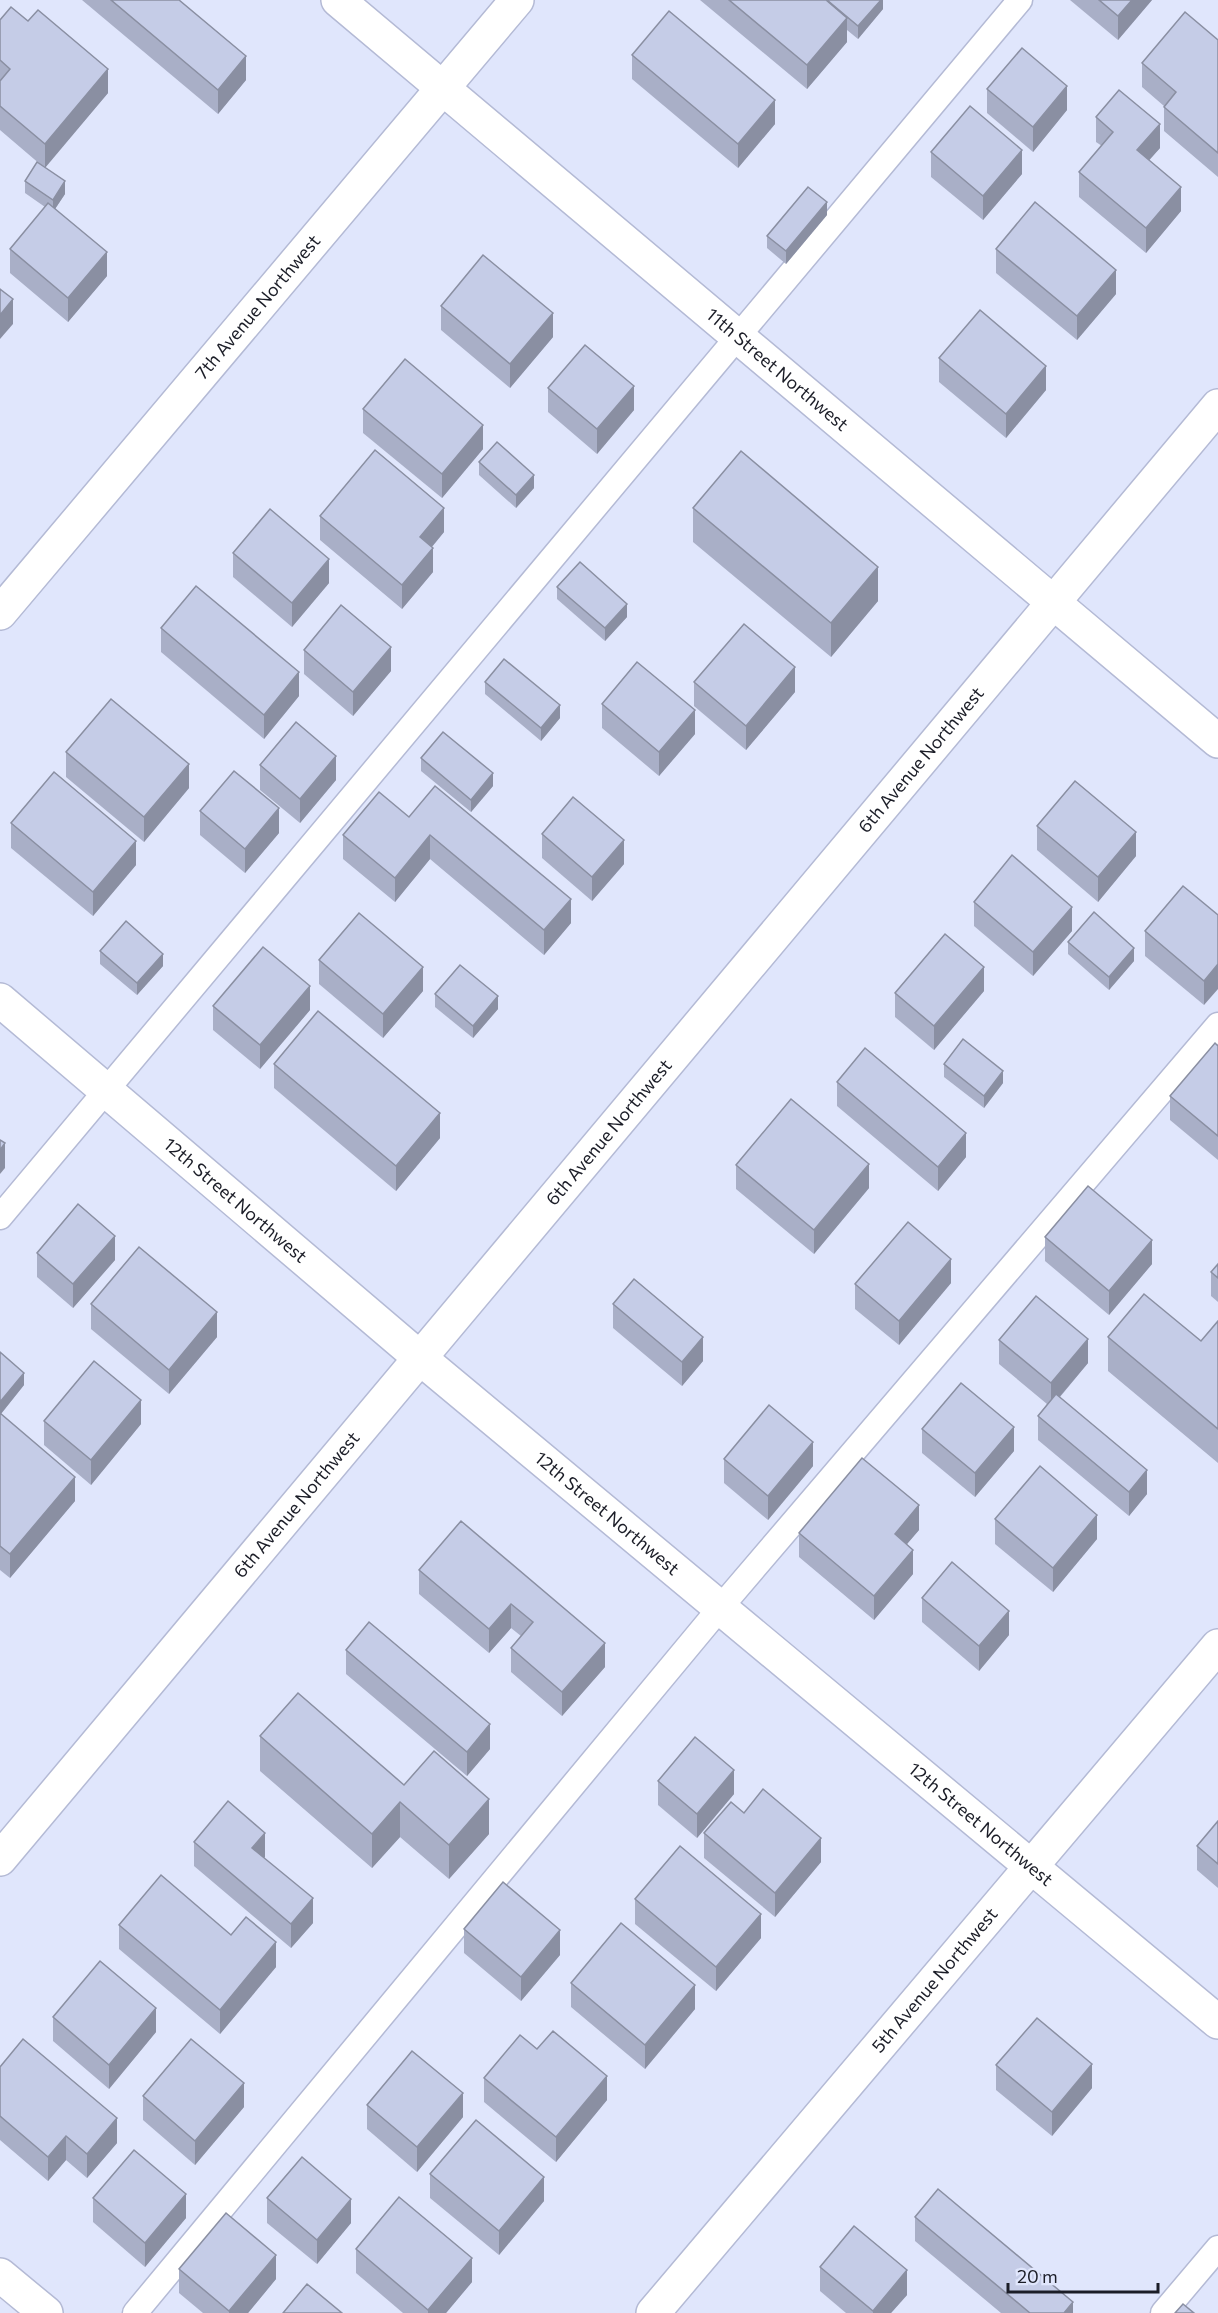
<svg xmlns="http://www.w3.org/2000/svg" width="1218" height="2313" font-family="Commissioner,sans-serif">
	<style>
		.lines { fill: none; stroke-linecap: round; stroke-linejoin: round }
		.service-casing { stroke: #b4bad5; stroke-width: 27 }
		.minor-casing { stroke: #b4bad5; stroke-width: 36 }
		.service { stroke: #fff; stroke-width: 24 }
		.minor { stroke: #fff; stroke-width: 33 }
		.wall { fill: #a9afc7 }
		.shaded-wall { fill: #8a8fa2 }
		.building { fill: #c5cce7; stroke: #8a8fa2; stroke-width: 1.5 }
		.labels { text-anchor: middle; stroke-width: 4.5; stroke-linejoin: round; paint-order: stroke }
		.street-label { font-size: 18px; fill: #1b1d27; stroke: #e0e6fc }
	</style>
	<rect width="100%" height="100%" fill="#e0e6fc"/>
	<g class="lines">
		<g class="service-casing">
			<g id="service">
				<polyline points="0,1217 1020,0"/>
				<polyline points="135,2313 720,1608 1218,1025"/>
				<polyline points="1163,2313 1218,2248"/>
			</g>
		</g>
		<g class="minor-casing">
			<g id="minor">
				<path id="s1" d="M 338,0 L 1218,741"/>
				<path id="s2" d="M 0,613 L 517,0"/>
				<path id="s3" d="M 0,1000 L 420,1358 L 1218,2022"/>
				<path id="s4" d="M 0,1859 L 1218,406"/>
				<polyline points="0,2275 46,2313"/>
				<path id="s5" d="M 653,2313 L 1218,1646"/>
			</g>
		</g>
		<use href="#service" class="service"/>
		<use href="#minor" class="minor"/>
	</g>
	<g class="wall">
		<polygon points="82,0 179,0 246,80 218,114"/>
		<polygon points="700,0 883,0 883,9 858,39 847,30 847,42 807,89"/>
		<polygon points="1070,0 1152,0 1118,40"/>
		<polygon points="0,20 108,93 45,167 65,194 55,209 107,276 68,322 10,273 10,249 45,207 25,193 25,181 41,165 0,130"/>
		<polygon points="1218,40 1218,177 1164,131 1164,106 1142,87 1142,63"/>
		<polygon points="632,55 775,124 738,168 632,79"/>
		<polygon points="987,89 1067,110 1033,152 987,113"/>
		<polygon points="1096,117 1160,148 1149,160 1181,211 1146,253 1079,197 1079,172 1102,146 1096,142"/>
		<polygon points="931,152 1022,174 983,220 931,177"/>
		<polygon points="827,215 786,264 767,248 767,236"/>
		<polygon points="996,249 1116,294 1077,340 996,273"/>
		<polygon points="441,306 553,337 510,388 441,330"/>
		<polygon points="939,358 1046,390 1006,438 939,382"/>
		<polygon points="548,388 634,410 597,454 548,412"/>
		<polygon points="363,409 483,449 442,498 363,433"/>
		<polygon points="479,462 534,488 516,508 479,475"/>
		<polygon points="693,508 878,601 831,657 693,542"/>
		<polygon points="320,516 444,532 432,547 433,572 402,609 320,540"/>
		<polygon points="233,553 329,583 292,627 233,577"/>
		<polygon points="557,587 627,617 605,641 557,599"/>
		<polygon points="161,628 299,696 264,739 161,652"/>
		<polygon points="304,650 391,671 353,716 304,674"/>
		<polygon points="485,682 560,718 541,741 485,694"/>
		<polygon points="694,682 795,692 746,750 694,706"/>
		<polygon points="602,704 695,734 659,776 602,728"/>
		<polygon points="66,752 189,788 144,842 66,777"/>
		<polygon points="421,758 493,786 471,812 421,771"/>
		<polygon points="260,765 336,780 300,823 260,790"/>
		<polygon points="200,811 279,833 245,873 200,835"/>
		<polygon points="409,817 571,923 544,955 430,859 395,902 343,859 343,835"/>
		<polygon points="11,823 136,865 93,916 11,848"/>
		<polygon points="1037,826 1136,856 1098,902 1037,850"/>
		<polygon points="542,834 624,864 592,901 542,858"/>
		<polygon points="974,902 1072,931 1033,976 974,926"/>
		<polygon points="1218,915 1204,1005 1145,956 1145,931"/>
		<polygon points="1068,942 1134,961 1109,990 1068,954"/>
		<polygon points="100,951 163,966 137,995 100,964"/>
		<polygon points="319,960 423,991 383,1038 319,984"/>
		<polygon points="984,991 934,1050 895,1017 895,993"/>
		<polygon points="435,994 498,1009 473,1038 435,1007"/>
		<polygon points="213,1006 310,1010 260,1069 213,1030"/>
		<polygon points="1218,1046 1218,1160 1170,1120 1170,1096"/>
		<polygon points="274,1064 440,1138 396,1191 274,1088"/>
		<polygon points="944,1064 1003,1083 984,1108 944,1077"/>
		<polygon points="837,1082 966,1157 938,1191 837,1106"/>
		<polygon points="736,1165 869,1188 814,1254 736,1189"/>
		<polygon points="1045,1237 1152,1264 1109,1315 1045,1261"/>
		<polygon points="37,1253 115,1260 73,1308 37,1277"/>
		<polygon points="1218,1264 1218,1302 1211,1296 1211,1272"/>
		<polygon points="951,1283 899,1345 855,1309 855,1284"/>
		<polygon points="91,1304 217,1337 169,1394 91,1329"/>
		<polygon points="613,1304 703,1361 682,1386 613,1328"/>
		<polygon points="1218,1321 1218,1463 1108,1371 1108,1337 1201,1341"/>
		<polygon points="999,1340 1088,1363 1060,1397 1147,1494 1129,1516 1038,1440 1038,1416 1047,1404 999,1364"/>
		<polygon points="0,1352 24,1385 1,1414 75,1501 10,1578 0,1570"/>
		<polygon points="44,1421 141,1424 91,1485 44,1445"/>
		<polygon points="922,1429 1014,1451 975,1497 922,1453"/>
		<polygon points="724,1459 813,1466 768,1520 724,1483"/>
		<polygon points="995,1519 1097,1539 1053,1592 995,1544"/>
		<polygon points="461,1521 605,1667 562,1716 511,1672 511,1648 521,1636 511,1628 489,1653 419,1594 419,1570"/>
		<polygon points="919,1530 907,1544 913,1574 874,1620 799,1557 799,1533"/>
		<polygon points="922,1598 1009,1635 979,1671 922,1622"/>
		<polygon points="346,1650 490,1749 467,1776 346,1674"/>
		<polygon points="260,1736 404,1785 489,1834 449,1879 400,1837 372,1868 260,1771"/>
		<polygon points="658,1781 734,1794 697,1838 658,1805"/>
		<polygon points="744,1813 821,1862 775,1917 704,1858 704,1833"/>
		<polygon points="1218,1821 1218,1888 1197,1870 1197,1846"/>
		<polygon points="194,1842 265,1857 264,1858 313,1923 291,1948 194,1866"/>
		<polygon points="635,1899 761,1938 716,1991 635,1924"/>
		<polygon points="119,1925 276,1967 220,2034 119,1949"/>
		<polygon points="464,1929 560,1955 521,2001 464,1953"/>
		<polygon points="571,1983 695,2009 645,2069 571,2007"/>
		<polygon points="53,2017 156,2032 109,2089 53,2041"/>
		<polygon points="996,2065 1092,2088 1052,2136 996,2090"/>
		<polygon points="0,2067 117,2143 87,2178 66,2160 48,2181 0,2140"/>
		<polygon points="484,2078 607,2100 556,2162 484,2102"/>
		<polygon points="143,2096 244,2107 195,2165 143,2120"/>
		<polygon points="367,2105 463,2117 417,2172 367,2129"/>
		<polygon points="430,2174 544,2201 499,2255 430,2198"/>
		<polygon points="93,2198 186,2218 145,2267 93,2222"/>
		<polygon points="267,2198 351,2223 317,2264 267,2223"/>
		<polygon points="915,2217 1073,2313 1001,2313 915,2241"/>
		<polygon points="356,2249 472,2282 446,2313 403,2313 356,2273"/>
		<polygon points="820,2267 907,2295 891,2313 846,2313 820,2291"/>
		<polygon points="179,2269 276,2279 248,2313 203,2313 179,2293"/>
	</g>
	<g class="shaded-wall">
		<polygon points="881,0 883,0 883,9 858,39 858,26"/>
		<polygon points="1132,0 1152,0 1118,40 1118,16"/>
		<polygon points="847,18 847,42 807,89 807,65"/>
		<polygon points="246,56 246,80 218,114 218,90"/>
		<polygon points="108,69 108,93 45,168 45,144"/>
		<polygon points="1067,86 1067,110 1033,152 1033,127"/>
		<polygon points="775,100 775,124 738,168 738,144"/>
		<polygon points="1160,124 1160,148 1137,174 1137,150"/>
		<polygon points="1022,150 1022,174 983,220 983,196"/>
		<polygon points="65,181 65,194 53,212 53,200"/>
		<polygon points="1181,187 1181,211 1146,253 1146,228"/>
		<polygon points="827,202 827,215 786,264 786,251"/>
		<polygon points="107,252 107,276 68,322 68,298"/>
		<polygon points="1116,270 1116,294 1077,340 1077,316"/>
		<polygon points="13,299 13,324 0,339 0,315"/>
		<polygon points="553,313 553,337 510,388 510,364"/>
		<polygon points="1046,366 1046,390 1006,438 1006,414"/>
		<polygon points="634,386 634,410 597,454 597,429"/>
		<polygon points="483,425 483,449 442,498 442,474"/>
		<polygon points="534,475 534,488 516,508 516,495"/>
		<polygon points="444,508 444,532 420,561 420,537"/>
		<polygon points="433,548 433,572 402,609 402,585"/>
		<polygon points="329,559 329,583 292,627 292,603"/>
		<polygon points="878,567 878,601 831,657 831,623"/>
		<polygon points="627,604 627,617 605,641 605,628"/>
		<polygon points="391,647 391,671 353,716 353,692"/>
		<polygon points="795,667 795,692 746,750 746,726"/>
		<polygon points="299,672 299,696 264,739 264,715"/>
		<polygon points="560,705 560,718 541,741 541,728"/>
		<polygon points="695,710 695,734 659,776 659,752"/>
		<polygon points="336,756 336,780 300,823 300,799"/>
		<polygon points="189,764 189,788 144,842 144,817"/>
		<polygon points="493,773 493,786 471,812 471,800"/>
		<polygon points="279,808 279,833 245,873 245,849"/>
		<polygon points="1136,832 1136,856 1098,902 1098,877"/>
		<polygon points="430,835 430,859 395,902 395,878"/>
		<polygon points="624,840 624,864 592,901 592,877"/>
		<polygon points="136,841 136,865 93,916 93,892"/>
		<polygon points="571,899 571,923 544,955 544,930"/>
		<polygon points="1072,907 1072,931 1033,976 1033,952"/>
		<polygon points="1134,948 1134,961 1109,990 1109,977"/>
		<polygon points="163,954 163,966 137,995 137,983"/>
		<polygon points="1218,964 1218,989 1204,1005 1204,981"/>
		<polygon points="423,967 423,991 383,1038 383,1014"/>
		<polygon points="984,967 984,991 934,1050 934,1026"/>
		<polygon points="310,986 310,1010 260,1069 260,1045"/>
		<polygon points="498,996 498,1009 473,1038 473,1026"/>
		<polygon points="1003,1071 1003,1083 984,1108 984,1096"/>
		<polygon points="440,1113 440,1138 396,1191 396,1166"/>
		<polygon points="966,1133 966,1157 938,1191 938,1167"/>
		<polygon points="5,1143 5,1168 0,1174 0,1150"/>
		<polygon points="869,1164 869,1188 814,1254 814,1230"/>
		<polygon points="115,1236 115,1260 73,1308 73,1284"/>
		<polygon points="1152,1240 1152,1264 1109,1315 1109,1291"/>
		<polygon points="951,1259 951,1283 899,1345 899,1321"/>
		<polygon points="217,1312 217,1337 169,1394 169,1370"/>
		<polygon points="703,1337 703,1361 682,1386 682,1362"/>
		<polygon points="1088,1339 1088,1363 1051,1407 1051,1383"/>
		<polygon points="24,1373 24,1385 0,1415 0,1402"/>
		<polygon points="141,1400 141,1424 91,1485 91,1460"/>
		<polygon points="1014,1427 1014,1451 975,1497 975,1473"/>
		<polygon points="813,1442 813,1466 768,1520 768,1496"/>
		<polygon points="1147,1470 1147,1494 1129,1516 1129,1492"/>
		<polygon points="75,1477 75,1501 10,1578 10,1554"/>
		<polygon points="919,1505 919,1530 895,1558 895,1534"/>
		<polygon points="1097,1515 1097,1539 1053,1592 1053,1568"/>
		<polygon points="913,1550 913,1574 874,1620 874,1596"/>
		<polygon points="511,1604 511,1628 489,1653 489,1629"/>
		<polygon points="1009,1611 1009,1635 979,1671 979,1646"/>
		<polygon points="605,1643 605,1667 562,1716 562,1692"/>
		<polygon points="490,1724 490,1749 467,1776 467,1752"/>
		<polygon points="734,1770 734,1794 697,1838 697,1814"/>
		<polygon points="489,1799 489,1834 449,1879 449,1845"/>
		<polygon points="400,1802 400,1837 372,1868 372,1834"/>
		<polygon points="265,1833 265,1857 252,1872 252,1848"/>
		<polygon points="821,1838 821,1862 775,1917 775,1893"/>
		<polygon points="313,1898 313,1923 291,1948 291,1924"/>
		<polygon points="761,1914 761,1938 716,1991 716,1967"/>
		<polygon points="560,1930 560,1955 521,2001 521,1977"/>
		<polygon points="276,1942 276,1967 220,2034 220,2010"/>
		<polygon points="695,1985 695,2009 645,2069 645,2045"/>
		<polygon points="156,2008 156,2032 109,2089 109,2065"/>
		<polygon points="1092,2064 1092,2088 1052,2136 1052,2112"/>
		<polygon points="607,2076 607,2100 556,2162 556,2137"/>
		<polygon points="244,2083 244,2107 195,2165 195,2141"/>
		<polygon points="463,2093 463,2117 417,2172 417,2147"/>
		<polygon points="117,2118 117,2143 87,2178 87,2154"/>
		<polygon points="66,2136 66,2160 48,2181 48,2157"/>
		<polygon points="544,2177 544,2201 499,2255 499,2231"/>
		<polygon points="186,2194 186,2218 145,2267 145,2243"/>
		<polygon points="351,2199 351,2223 317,2264 317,2240"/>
		<polygon points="276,2255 276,2279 248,2313 229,2313 229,2311"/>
		<polygon points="472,2258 472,2282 446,2313 428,2313 428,2310"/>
		<polygon points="907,2270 907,2295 891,2313 873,2313 873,2311"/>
		<polygon points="1073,2302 1073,2313 1064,2313"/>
	</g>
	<g class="building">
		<polygon points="111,0 179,0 246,56 218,90"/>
		<polygon points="729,0 826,0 847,18 807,65"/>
		<polygon points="827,0 881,0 858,26"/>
		<polygon points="1099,0 1132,0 1118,16"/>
		<polygon points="11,7 28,21 38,10 108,69 45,144 0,106 0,81 10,69 0,60 0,20"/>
		<polygon points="669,11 775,100 738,144 632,55"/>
		<polygon points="1185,12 1218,40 1218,153 1164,107 1176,92 1142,63"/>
		<polygon points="1022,48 1067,86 1033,127 987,89"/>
		<polygon points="1119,90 1160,124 1137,150 1181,187 1146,228 1079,172 1113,132 1096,117"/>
		<polygon points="970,106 1022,150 983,196 931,152"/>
		<polygon points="37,162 65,181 53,200 25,181"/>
		<polygon points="808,187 827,202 786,251 767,236"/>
		<polygon points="1035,202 1116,270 1077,316 996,249"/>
		<polygon points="48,203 107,252 68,298 10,249"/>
		<polygon points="483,255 553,313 510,364 441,306"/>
		<polygon points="0,289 13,299 0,315"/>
		<polygon points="980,310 1046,366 1006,414 939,358"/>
		<polygon points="585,345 634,386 597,429 548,388"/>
		<polygon points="405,359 483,425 442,474 363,409"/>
		<polygon points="497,442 534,475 516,495 479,462"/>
		<polygon points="375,450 444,508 420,537 433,548 402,585 320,516"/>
		<polygon points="741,451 878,567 831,623 693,508"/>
		<polygon points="270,509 329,559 292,603 233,553"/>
		<polygon points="580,562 627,604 605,628 557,587"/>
		<polygon points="196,586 299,672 264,715 161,628"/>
		<polygon points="341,605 391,647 353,692 304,650"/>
		<polygon points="744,624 795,667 746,726 694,682"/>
		<polygon points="504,659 560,705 541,728 485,682"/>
		<polygon points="637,662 695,710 659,752 602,704"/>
		<polygon points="111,699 189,764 144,817 66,752"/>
		<polygon points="296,722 336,756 300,799 260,765"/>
		<polygon points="443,732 493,773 471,800 421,758"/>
		<polygon points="234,771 279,808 245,849 200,811"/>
		<polygon points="54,772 136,841 93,892 11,823"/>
		<polygon points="1075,781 1136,832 1098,877 1037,826"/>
		<polygon points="435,786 571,899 544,930 430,835 395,878 343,835 379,792 409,817"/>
		<polygon points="573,797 624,840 592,877 542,834"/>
		<polygon points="1012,855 1072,907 1033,952 974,902"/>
		<polygon points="1183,886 1218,915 1218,964 1204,981 1145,931"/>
		<polygon points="1094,912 1134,948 1109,977 1068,942"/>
		<polygon points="359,913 423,967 383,1014 319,960"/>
		<polygon points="126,921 163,954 137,983 100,951"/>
		<polygon points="945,934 984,967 934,1026 895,993"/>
		<polygon points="263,947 310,986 260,1045 213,1006"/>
		<polygon points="460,965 498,996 473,1026 435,994"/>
		<polygon points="318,1011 440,1113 396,1166 274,1064"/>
		<polygon points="963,1039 1003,1071 984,1096 944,1064"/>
		<polygon points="1215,1043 1218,1046 1218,1136 1170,1096"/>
		<polygon points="865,1048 966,1133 938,1167 837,1082"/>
		<polygon points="791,1099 869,1164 814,1230 736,1165"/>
		<polygon points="0,1140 5,1143 0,1150"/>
		<polygon points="1088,1186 1152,1240 1109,1291 1045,1237"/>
		<polygon points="78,1204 115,1236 73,1284 37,1253"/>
		<polygon points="908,1222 951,1259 899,1321 855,1284"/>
		<polygon points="139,1247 217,1312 169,1370 91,1304"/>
		<polygon points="1218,1264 1218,1278 1211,1272"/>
		<polygon points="634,1279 703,1337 682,1362 613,1304"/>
		<polygon points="1144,1294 1201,1341 1218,1321 1218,1429 1108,1337"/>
		<polygon points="1036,1296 1088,1339 1051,1383 999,1340"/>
		<polygon points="0,1352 24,1373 0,1402"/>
		<polygon points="94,1361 141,1400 91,1460 44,1421"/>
		<polygon points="961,1383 1014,1427 975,1473 922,1429"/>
		<polygon points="1056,1394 1147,1470 1129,1492 1038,1416"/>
		<polygon points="769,1405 813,1442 768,1496 724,1459"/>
		<polygon points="0,1413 75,1477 10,1554 0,1546"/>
		<polygon points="862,1458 919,1505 895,1534 913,1550 874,1596 799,1533"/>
		<polygon points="1040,1466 1097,1515 1053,1568 995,1519"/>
		<polygon points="461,1521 605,1643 562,1692 511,1648 533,1622 511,1604 489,1629 419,1570"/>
		<polygon points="952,1562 1009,1611 979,1646 922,1598"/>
		<polygon points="369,1622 490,1724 467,1752 346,1650"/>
		<polygon points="298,1693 404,1785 434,1751 489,1799 449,1845 400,1802 372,1834 260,1736"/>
		<polygon points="695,1737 734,1770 697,1814 658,1781"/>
		<polygon points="763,1789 821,1838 775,1893 704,1833 731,1802 744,1813"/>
		<polygon points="228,1801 265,1833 252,1848 313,1898 291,1924 194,1842"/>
		<polygon points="1218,1821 1218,1864 1197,1846"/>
		<polygon points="680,1846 761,1914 716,1967 635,1899"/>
		<polygon points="161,1875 231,1935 246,1917 276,1942 220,2010 119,1925"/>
		<polygon points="503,1882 560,1930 521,1977 464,1929"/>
		<polygon points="621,1923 695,1985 645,2045 571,1983"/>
		<polygon points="100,1961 156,2008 109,2065 53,2017"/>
		<polygon points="1037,2018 1092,2064 1052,2112 996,2065"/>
		<polygon points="553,2031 607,2076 556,2137 484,2078 520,2035 537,2049"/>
		<polygon points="23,2039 117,2118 87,2154 66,2136 48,2157 0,2116 0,2067"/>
		<polygon points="191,2039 244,2083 195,2141 143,2096"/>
		<polygon points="412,2051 463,2093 417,2147 367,2105"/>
		<polygon points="476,2120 544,2177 499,2231 430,2174"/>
		<polygon points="134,2150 186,2194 145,2243 93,2198"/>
		<polygon points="302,2157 351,2199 317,2240 267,2198"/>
		<polygon points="938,2189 1073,2302 1064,2313 1030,2313 915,2217"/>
		<polygon points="399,2197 472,2258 428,2310 356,2249"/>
		<polygon points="226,2213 276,2255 229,2311 179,2269"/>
		<polygon points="854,2226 907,2270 873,2311 820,2267"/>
		<polygon points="307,2284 342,2313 283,2313"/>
		<polygon points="1183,2304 1194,2313 1175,2313"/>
	</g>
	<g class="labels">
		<g class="street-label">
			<text dy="6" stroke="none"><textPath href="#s2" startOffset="400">7th Avenue Northwest</textPath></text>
			<text dy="6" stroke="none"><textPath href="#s1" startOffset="574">11th Street Northwest</textPath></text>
			<text dy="6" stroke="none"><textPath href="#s4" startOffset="1434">6th Avenue Northwest</textPath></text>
			<text dy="6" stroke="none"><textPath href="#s4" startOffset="948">6th Avenue Northwest</textPath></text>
			<text dy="6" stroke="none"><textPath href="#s3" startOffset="309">12th Street Northwest</textPath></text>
			<text dy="6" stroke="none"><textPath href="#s4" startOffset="462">6th Avenue Northwest</textPath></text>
			<text dy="6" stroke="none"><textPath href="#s3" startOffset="795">12th Street Northwest</textPath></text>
			<text dy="6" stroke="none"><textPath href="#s3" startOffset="1281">12th Street Northwest</textPath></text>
			<text dy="6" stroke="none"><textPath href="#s5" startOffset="436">5th Avenue Northwest</textPath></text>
		</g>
	</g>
	<path d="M1008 2283v9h150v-9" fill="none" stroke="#1b1d27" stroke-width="3"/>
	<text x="1017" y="2283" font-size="18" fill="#1b1d27" stroke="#e0e6fc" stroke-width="4.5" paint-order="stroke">20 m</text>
</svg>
